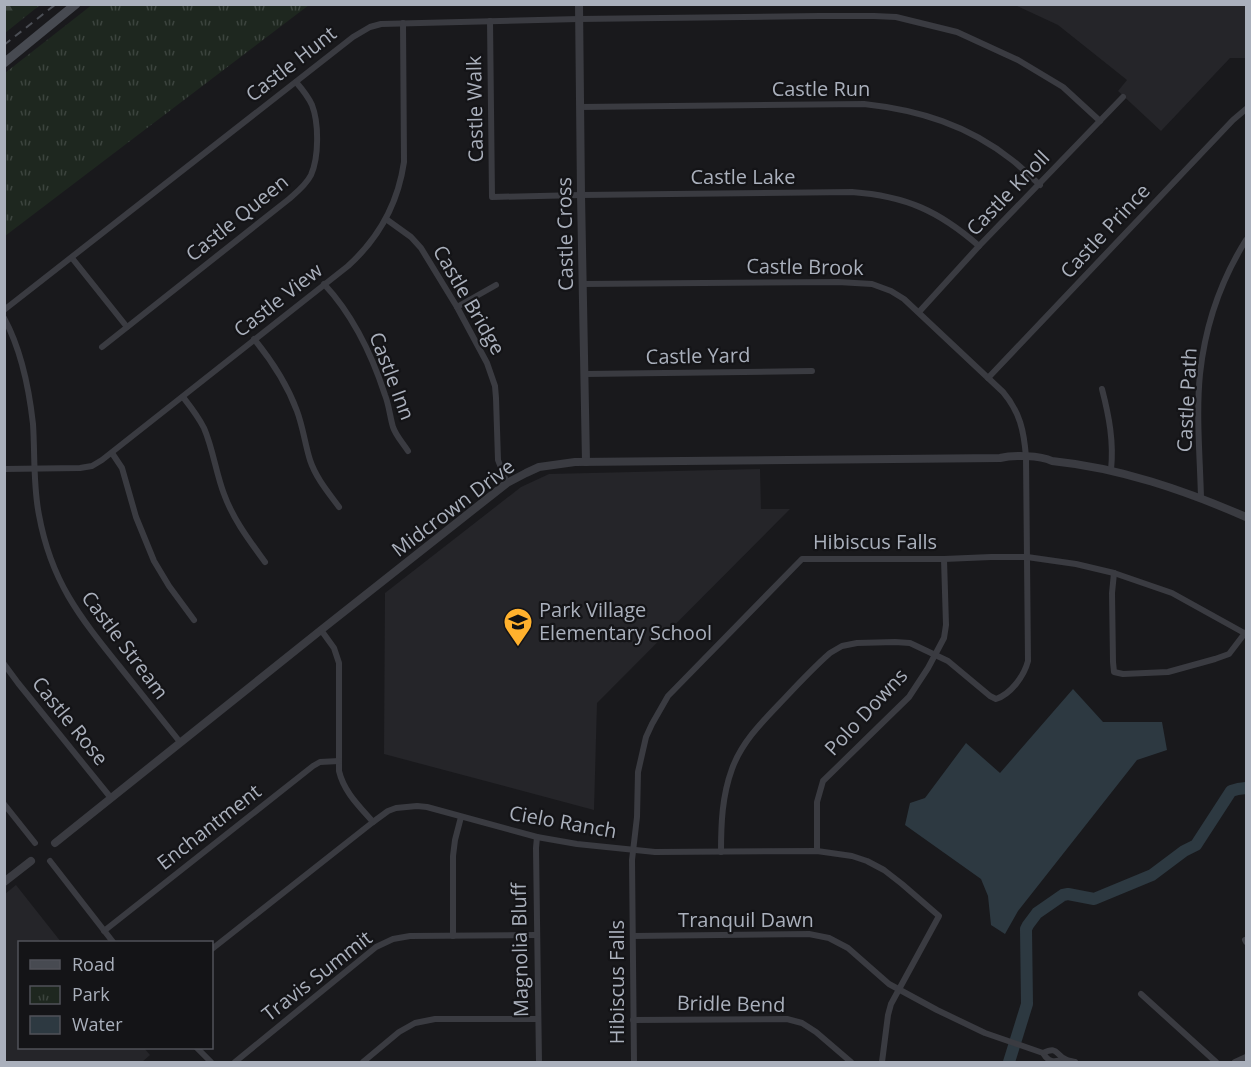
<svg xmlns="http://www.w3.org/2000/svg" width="1251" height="1067" font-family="'Open Sans',sans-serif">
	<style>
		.built { fill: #252529 }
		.forest { fill: url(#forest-firs) }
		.park { fill: url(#park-tufts) }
		.water { fill: #2d3941 }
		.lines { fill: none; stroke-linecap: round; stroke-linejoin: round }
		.river { stroke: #2d3941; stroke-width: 12 }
		.minor { stroke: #3a3b41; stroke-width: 6 }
		.tertiary { stroke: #3a3b41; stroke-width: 8 }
		.secondary { stroke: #474a51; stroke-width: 9 }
		.rail { stroke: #4c4f56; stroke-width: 2; stroke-dasharray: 8 6; stroke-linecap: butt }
		.labels { text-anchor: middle; stroke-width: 4.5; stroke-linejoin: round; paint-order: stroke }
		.street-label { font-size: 20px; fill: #aab0bc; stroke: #141417 }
		.poi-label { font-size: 20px; fill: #aab0bc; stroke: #141417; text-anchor: start }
	</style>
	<defs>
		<pattern id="forest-firs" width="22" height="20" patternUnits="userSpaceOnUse" patternTransform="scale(1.5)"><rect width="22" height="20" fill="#1e271f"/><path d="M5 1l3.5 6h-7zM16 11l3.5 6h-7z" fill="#3c443e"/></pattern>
		<pattern id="park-tufts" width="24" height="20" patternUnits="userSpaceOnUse" patternTransform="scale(1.5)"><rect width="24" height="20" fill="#1e271f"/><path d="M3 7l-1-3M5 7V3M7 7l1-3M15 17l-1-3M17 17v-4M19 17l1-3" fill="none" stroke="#3c443e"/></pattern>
	</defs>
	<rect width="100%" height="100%" fill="#19191c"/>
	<g class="built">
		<polygon points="1015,5 1246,5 1246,58 1230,58 1161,131 1118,91 1127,80 1058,25"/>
		<polygon points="760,469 761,509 790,509 597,703 594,810 384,754 385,593 521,487 549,474"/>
		<polygon points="16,885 61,942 20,942 20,1048 144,1048 150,1055 142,1062 5,1062 5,894"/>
	</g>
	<polygon class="forest" points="5,4 40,4 40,5 5,33"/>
	<polygon class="park" points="93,4 309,5 5,236 5,73"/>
	<polygon class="water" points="1073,689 1103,722 1162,722 1167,750 1137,760 1018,911 1005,934 991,925 988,896 981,879 905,825 910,803 925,798 966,743 1000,773"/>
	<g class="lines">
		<polyline class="river" points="1009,1062 1027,1004 1026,929 1028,925 1037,913 1063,895 1068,894 1094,899 1152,875 1184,851 1196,845 1231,791 1238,789 1246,788"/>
		<g class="minor">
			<path d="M 490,21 L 492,197 L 581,195 L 852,192 C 906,196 939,211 979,246"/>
			<path d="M 580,107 L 864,104 C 919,110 968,125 1012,160 C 1021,167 1030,176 1040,185"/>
			<polyline points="386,219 411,237 421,248 457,307 487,363 495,386 496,398 498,460 507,483"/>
			<polyline points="72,258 127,327"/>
			<path d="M 324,284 C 353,315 372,355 385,395 C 389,405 390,417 393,427 C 396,436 403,443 408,451"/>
			<path d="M 582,284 L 838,282 L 872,284 L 891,291 L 904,299 L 1003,392 C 1020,412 1024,431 1026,457 L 1028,661 C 1024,676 1011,694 996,699 L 990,696 L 948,661 L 910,643 L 895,642 L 857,643 L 842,646 L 830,653 C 814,667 799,683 784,699 C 764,720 742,741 732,769 C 722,796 721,824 721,852"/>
			<polyline points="457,307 496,285"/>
			<polyline points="4,310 353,37 370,27 381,24 579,19 820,16 874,16 896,17 957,32 1018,60 1063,87 1100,121"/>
			<polyline points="919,312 979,246 1123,97"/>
			<path d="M 4,318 C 22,351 29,388 33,424 C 35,454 33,485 39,515 C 51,581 79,616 120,667 C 140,692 160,717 180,742"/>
			<path d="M 254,339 C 272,361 287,384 297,411 C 303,427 305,444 310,460 C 316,478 328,492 339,507"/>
			<path d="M 102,347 L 289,199 C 297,192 306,185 311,175 C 319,157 319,123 312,105 C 308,96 302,89 296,82"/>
			<polyline points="585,374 812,371"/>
			<polyline points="988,378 1233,120 1246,109"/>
			<path d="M 1102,389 C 1109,416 1114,442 1111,470"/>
			<path d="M 183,397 C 190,406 198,416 204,428 C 213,449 216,473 224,494 C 233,519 249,540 265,562"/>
			<polyline points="112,453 122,468 136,517 154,561 169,586 194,620"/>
			<path d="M 4,469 L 80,468 L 92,466 L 102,460 L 348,266 C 379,238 398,203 404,162 L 403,23"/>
			<path d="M 1201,498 C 1200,457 1196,414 1200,374 C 1205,327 1221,280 1246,240"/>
			<polyline points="1114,573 1112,593 1113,662 1114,672 1123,674 1168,672 1215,659 1229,654 1245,633"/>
			<path d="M 321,630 L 334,648 L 339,663 L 339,771 C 344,792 359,806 373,822"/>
			<polyline points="4,664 18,683 111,798"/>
			<polyline points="4,804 35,843"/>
			<polyline points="537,837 536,848 539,1062"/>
			<polyline points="817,851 817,802 823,781 909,697 928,668 944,638 946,625 944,559"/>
			<polyline points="50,861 113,942"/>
			<polyline points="104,931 313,766 320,762 339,761"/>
			<polyline points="453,936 453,856 455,840 461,817"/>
			<path d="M 633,936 L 809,934 L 829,938 L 848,948 L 889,984 L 937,1010 L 985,1033 L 1043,1053 C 1048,1062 1054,1063 1063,1059"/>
			<polyline points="1245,940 1246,942"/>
			<polyline points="212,949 373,822 388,811 396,808 417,806 427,807 537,837 577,844 655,852 817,851 852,856 867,861 884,870 902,884 939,916 891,1004 888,1015 882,1062"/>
			<polyline points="1141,994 1216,1062"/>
			<polyline points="633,1020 787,1019 802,1023 816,1032 851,1062"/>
			<polyline points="197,1048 211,1062"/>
			<path d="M 1043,1053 C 1058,1046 1055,1054 1065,1059 C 1068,1061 1071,1061 1075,1062"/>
			<polyline points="235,1062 376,947 393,939 410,936 536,935"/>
			<polyline points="363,1062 399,1032 415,1023 435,1019 538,1019"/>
			<polyline points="634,1062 632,860 637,817 638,772 646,737 652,724 668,696 802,559 944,559 991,557 1027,557 1076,564 1114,573 1172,593 1246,634"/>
			<polyline points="1235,1062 1246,1057"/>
		</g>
		<g class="tertiary">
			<polyline points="579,4 581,195 586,462"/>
			<path d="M 55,843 L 321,630 L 507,483 L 526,473 L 539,467 L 575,462 L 1000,458 C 1013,455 1040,455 1052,461 C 1120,468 1184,490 1246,517"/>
			<polyline points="4,882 31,861"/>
		</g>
		<polyline class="secondary" points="4,63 76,4"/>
		<polyline class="rail" points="4,45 56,4"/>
	</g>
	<defs>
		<g id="school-pin" transform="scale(1.5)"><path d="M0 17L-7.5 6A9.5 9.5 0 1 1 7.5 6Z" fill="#ffb12d" stroke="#141417"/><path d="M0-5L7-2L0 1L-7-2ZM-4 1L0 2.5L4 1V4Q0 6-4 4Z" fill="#111"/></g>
	</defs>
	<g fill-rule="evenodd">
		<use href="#school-pin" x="518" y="622"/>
	</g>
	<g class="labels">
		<g class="street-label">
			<text transform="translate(291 64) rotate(-38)" y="7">Castle Hunt</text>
			<text x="821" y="96">Castle Run</text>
			<text transform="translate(475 109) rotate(-91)" y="7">Castle Walk</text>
			<text x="743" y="184">Castle Lake</text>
			<text transform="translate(1008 193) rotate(-46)" y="7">Castle Knoll</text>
			<text transform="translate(237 218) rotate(-39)" y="7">Castle Queen</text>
			<text transform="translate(1105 231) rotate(-47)" y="7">Castle Prince</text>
			<text transform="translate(565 234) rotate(-91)" y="7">Castle Cross</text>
			<text transform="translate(805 267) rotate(1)" y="7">Castle Brook</text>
			<text transform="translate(278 300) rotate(-38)" y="7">Castle View</text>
			<text transform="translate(469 300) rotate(60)" y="7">Castle Bridge</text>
			<text transform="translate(698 356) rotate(-1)" y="7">Castle Yard</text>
			<text transform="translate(392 376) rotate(69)" y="7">Castle Inn</text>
			<text transform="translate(1187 400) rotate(-87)" y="7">Castle Path</text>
			<text transform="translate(453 508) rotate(-37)" y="7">Midcrown Drive</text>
			<text x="875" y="549">Hibiscus Falls</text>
			<text transform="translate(125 645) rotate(53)" y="7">Castle Stream</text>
			<text transform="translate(866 712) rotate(-47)" y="7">Polo Downs</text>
			<text transform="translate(70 721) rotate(51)" y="7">Castle Rose</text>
			<text transform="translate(563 822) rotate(10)" y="7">Cielo Ranch</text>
			<text transform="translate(209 827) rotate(-38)" y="7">Enchantment</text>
			<text x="746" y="927">Tranquil Dawn</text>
			<text transform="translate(520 950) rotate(-91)" y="7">Magnolia Bluff</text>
			<text transform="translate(317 976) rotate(-38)" y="7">Travis Summit</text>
			<text transform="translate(617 982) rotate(-90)" y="7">Hibiscus Falls</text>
			<text transform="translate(731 1004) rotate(1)" y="7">Bridle Bend</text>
		</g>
		<g class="poi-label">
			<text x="539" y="617">Park Village<tspan x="539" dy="23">Elementary School</tspan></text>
		</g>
	</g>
	<rect width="1251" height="1067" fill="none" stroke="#aab0bc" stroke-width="12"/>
	<rect x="18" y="941" width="195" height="108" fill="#141417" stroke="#505259" stroke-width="1.5"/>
	<rect x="30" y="960" width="30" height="9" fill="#474a51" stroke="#505259" stroke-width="1.5"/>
	<text x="72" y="971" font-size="18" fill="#aab0bc">Road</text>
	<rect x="30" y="986" width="30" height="18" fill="url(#park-tufts)" stroke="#505259" stroke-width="1.5"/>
	<text x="72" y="1001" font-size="18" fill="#aab0bc">Park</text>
	<rect x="30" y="1016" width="30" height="18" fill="#2d3941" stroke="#505259" stroke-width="1.5"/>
	<text x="72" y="1031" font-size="18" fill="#aab0bc">Water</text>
</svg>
